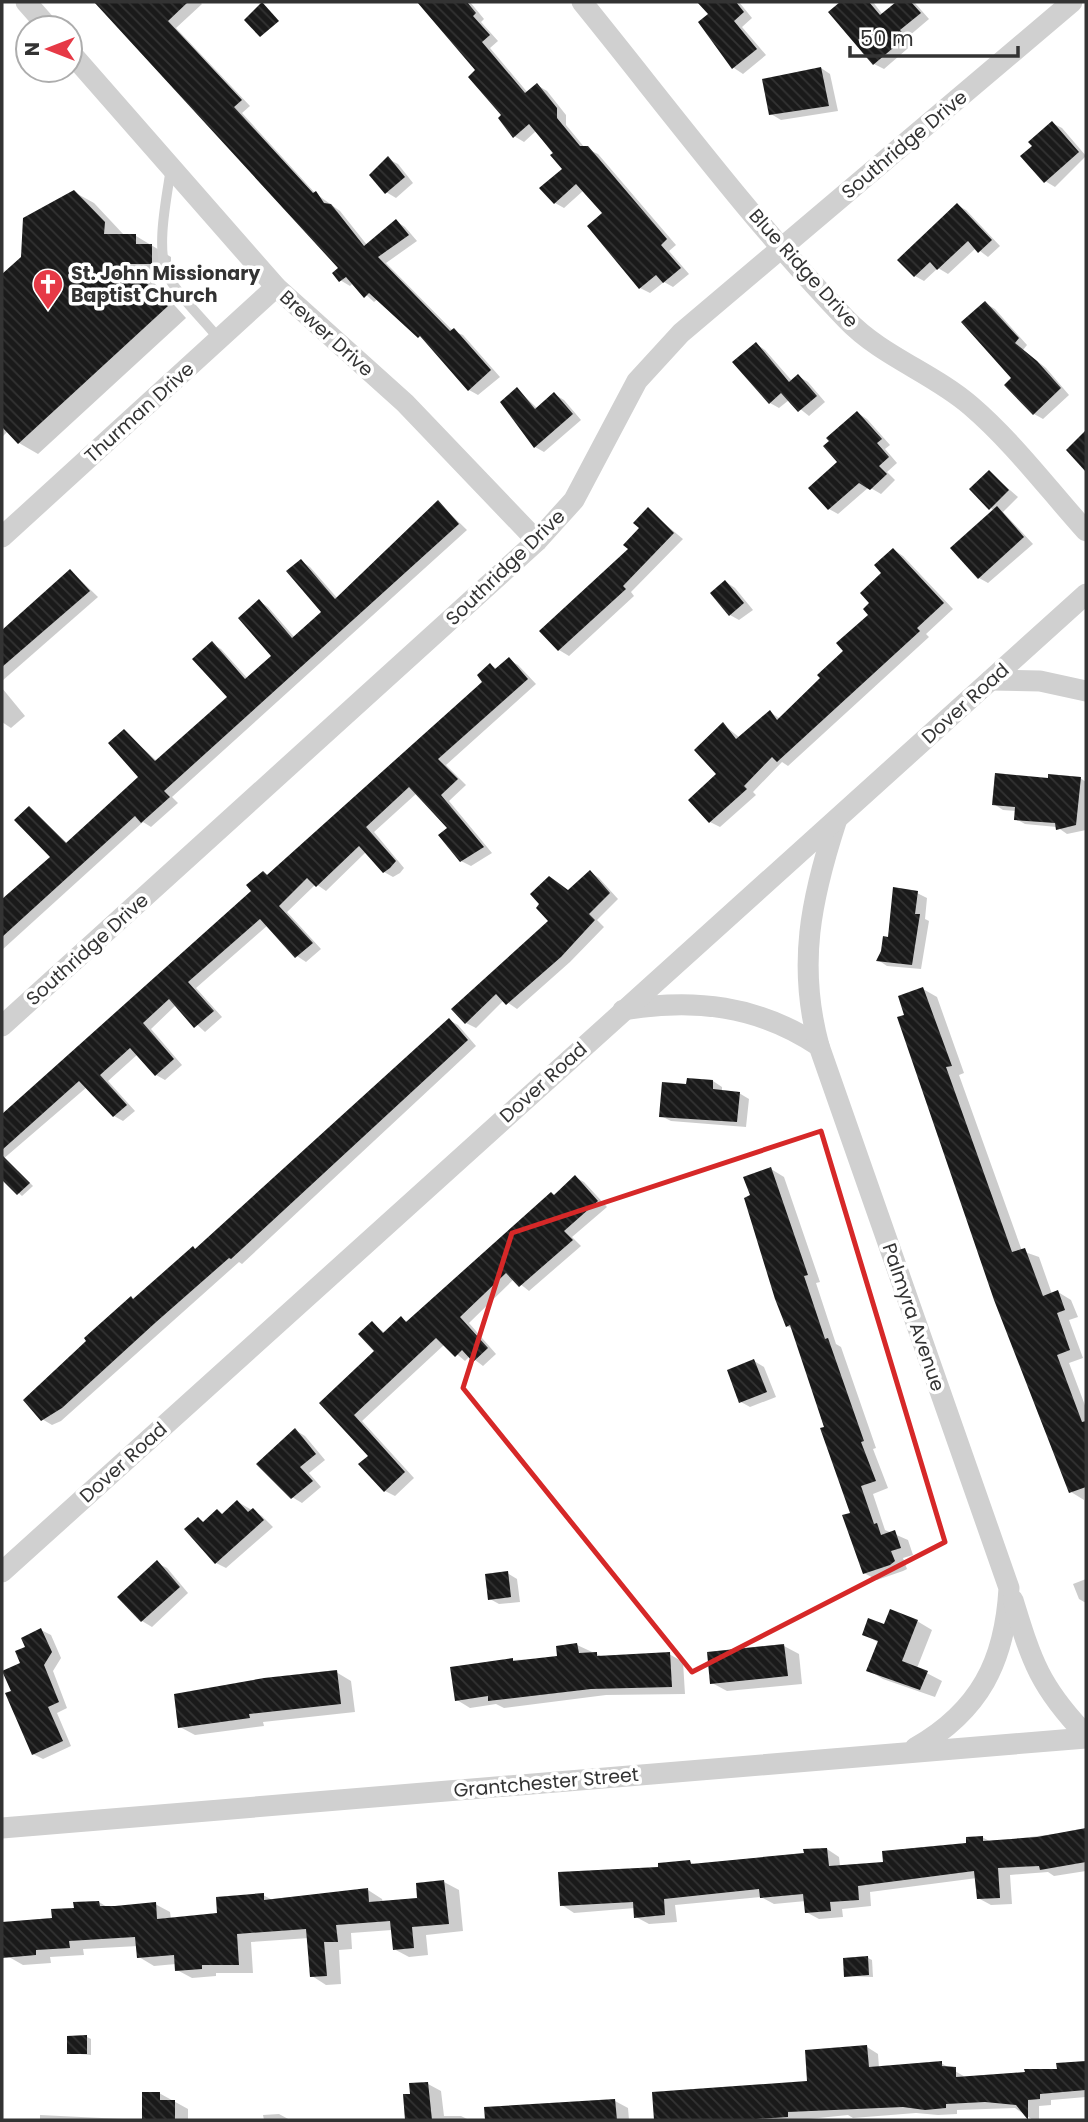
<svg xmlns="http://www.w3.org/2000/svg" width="1088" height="2122" font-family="Poppins,sans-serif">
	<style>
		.shadow { fill: #0003 }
		.building { fill: url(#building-back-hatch) }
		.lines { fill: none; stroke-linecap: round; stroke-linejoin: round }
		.lane { stroke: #d0d0d0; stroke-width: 10 }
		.street { stroke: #d0d0d0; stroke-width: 21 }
		.marked { fill: none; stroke: #d62828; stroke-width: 5; stroke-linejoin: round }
		.labels { text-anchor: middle; stroke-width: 7; stroke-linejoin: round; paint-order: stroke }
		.street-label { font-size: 19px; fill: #333; stroke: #fff }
		.poi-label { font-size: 19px; font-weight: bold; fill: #333; stroke: #fff; text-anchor: start }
	</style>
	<defs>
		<pattern id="building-back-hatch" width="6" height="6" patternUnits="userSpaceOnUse" patternTransform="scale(1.75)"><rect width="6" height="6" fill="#1a1a1a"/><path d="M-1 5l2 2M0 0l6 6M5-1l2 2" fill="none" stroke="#333"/></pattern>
	</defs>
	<rect width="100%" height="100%" fill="#fff"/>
	<g class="shadow">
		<polygon points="112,2 200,2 202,4 176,28 250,106 242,113 315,193 340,211 367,245 396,221 405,227 417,241 386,263 453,331 463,335 500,377 478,395 469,390 426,341 378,299 374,302 353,283 350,286 340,280 341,268 103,9"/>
		<polygon points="419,2 470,2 484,19 481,22 498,41 490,48 528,93 537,85 547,91 566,115 566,125 585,148 598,154 676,245 669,251 689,274 673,287 664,282 650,293 640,288 605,214 584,190 564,208 555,203 564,169 536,131 524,142 514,136 478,71"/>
		<polygon points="699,2 739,2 752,18 742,27 766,55 743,74 734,68 714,44 710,15"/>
		<polygon points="843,2 873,2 883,15 900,2 914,2 929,19 909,36 914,43 884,69 874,64 830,12"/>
		<polygon points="821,68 830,74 838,111 781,120 771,114"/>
		<polygon points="1052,123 1062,128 1086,156 1055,187 1045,181 1034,146"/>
		<polygon points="388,159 398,164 413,183 396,198 386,192"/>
		<polygon points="74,192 94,203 124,235 136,236 171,257 171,274 146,274 186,318 38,454 19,443 8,431 2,437 2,276 23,258"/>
		<polygon points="957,205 966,210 1000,246 988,257 976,248 948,274 938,268 924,281 915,276"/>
		<polygon points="985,303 995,309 1027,345 1023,350 1046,368 1069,395 1043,419 1034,414 1014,378"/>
		<polygon points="756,344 765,350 792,381 798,376 808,382 825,402 809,416 789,400 779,408 770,403"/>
		<polygon points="517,389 538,409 554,394 564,400 581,420 544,452 535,447"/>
		<polygon points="858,413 867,419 890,445 885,449 897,463 887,472 895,480 881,494 869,487 838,514 829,509"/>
		<polygon points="989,472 1018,497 1003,512 1033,544 988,583 979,578 994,511 972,489"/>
		<polygon points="438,502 467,530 172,797 178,803 151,827 143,822 2,950 2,902 53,857 30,808 68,844 141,777 124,731 158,762 229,697 212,644 221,649 248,679 274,656 259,601 268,607 295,638 324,612 301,561 310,567 338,599"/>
		<polygon points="648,510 683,539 631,592 634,596 569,656 559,650 631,549"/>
		<polygon points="894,550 903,556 953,609 926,634 929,637 788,766 782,762 753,792 756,795 720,827 710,822 724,725 740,738 770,712 779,718 822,678 870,615 871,603"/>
		<polygon points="71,571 98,597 2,681 2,633"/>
		<polygon points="726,582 735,588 753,610 739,620 730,615"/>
		<polygon points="509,660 518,665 536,684 446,765 466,785 449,801 492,853 471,866 461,861 450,828 417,793 374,832 404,868 400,873 393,877 384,872 366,852 326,891 316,884 287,912 321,949 306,962 297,956 268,925 196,988 222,1017 205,1032 176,1005 151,1029 182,1065 165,1080 156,1075 138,1054 108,1081 135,1111 123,1121 114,1116 87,1087 2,1160 2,1117 254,892 263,873 269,876 484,682 491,665 497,669"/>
		<polygon points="2,688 25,716 11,728 2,722"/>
		<polygon points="1080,778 1086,782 1086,830 1067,834 1057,827 1025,824 1016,819 1016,811 1003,810 994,804 1050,780"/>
		<polygon points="590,872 599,878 618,899 597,920 604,927 570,962 517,1009 504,1000 476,1028 466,1023 454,1009 551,921 569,891"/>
		<polygon points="917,893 927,898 925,919 929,921 921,969 887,966 878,960"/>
		<polygon points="923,989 937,997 964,1073 959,1075 1022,1251 1039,1257 1052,1294 1058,1292 1071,1300 1078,1317 1069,1320 1083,1358 1069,1363 1086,1408 1084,1500 1071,1492 1040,1418 900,1019 906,1016"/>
		<polygon points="449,1020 458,1025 476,1046 242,1264 239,1262 61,1421 52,1425 42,1419 134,1300 196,1250"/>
		<polygon points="713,1081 722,1087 722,1092 739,1093 749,1099 746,1127 671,1121 661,1116 688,1086"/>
		<polygon points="771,1169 784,1177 820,1282 816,1283 836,1344 841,1347 876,1448 873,1449 888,1488 873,1494 885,1530 908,1540 913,1555 903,1558 907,1569 903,1571 877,1580 864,1573 852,1514 793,1329 787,1326 752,1197"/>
		<polygon points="18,1171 33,1186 22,1196 3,1179"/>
		<polygon points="575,1177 584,1182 607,1207 572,1237 581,1246 529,1291 514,1279 469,1323 496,1354 483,1366 470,1356 465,1361 445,1344 362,1421 414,1478 395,1496 385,1491 370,1456 321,1403 377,1351 372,1323 385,1333 401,1318 408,1322"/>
		<polygon points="754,1361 764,1367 776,1397 750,1407 741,1402"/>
		<polygon points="295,1430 305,1436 325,1460 309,1473 321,1487 302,1503 292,1497"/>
		<polygon points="238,1502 262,1516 273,1527 226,1568 216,1563 198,1519 205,1523 217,1511 223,1515"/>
		<polygon points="157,1563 167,1568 188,1593 152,1627 142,1621 120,1597"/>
		<polygon points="507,1573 517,1579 520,1602 499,1604 490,1599"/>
		<polygon points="1086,1579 1086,1603 1079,1599 1073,1584"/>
		<polygon points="917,1621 932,1630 917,1668 942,1681 935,1697 883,1679 868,1670 879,1643 864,1634 886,1627"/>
		<polygon points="41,1630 51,1635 61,1658 53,1671 67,1708 57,1713 71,1746 43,1759 33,1754 14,1692 27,1648"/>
		<polygon points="577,1645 603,1657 669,1654 683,1662 685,1694 606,1695 504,1708 496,1704 470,1708 457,1700 513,1660 559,1658"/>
		<polygon points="784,1646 799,1654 802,1684 727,1691 712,1683"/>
		<polygon points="336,1672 351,1681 355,1712 263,1722 264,1726 195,1735 180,1727"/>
		<polygon points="1086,1830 1086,1871 1054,1876 1048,1872 1010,1875 1012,1904 991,1905 978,1898 977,1878 870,1892 871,1906 842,1909 843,1917 819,1919 806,1912 806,1901 774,1904 761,1897 675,1905 677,1922 649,1924 636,1917 635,1908 574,1913 562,1905 660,1868 690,1862 696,1865 805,1854 827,1849 839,1857 840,1866 885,1863 968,1844 982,1837 991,1842"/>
		<polygon points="444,1882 459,1890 463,1931 426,1935 428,1955 409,1957 394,1949 392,1930 351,1933 352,1949 339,1950 341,1984 326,1985 312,1976 309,1938 251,1942 253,1973 216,1973 216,1976 192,1978 177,1970 176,1964 154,1966 139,1957 138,1946 83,1949 84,1955 50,1957 51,1963 23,1965 9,1957 54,1920 99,1902 107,1907 155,1904 170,1912 171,1919 219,1915 263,1895 274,1901 368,1890 382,1899 383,1903 419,1899"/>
		<polygon points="868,1958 872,1960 873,1977 846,1976"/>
		<polygon points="87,2037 91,2039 91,2055 69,2053"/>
		<polygon points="867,2047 878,2054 879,2068 941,2063 967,2078 1059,2071 1058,2065 1086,2063 1086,2097 1051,2100 1051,2105 1039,2106 1039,2120 1033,2120 1015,2108 957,2110 957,2114 938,2115 916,2113 853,2118 848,2115 799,2120 656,2120 654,2094 809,2083"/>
		<polygon points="428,2084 441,2091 444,2116 461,2116 469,2120 401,2120 407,2120 412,2096"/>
		<polygon points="143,2093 159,2093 188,2109 188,2120 40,2120 40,2115 143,2120"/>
		<polygon points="615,2101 628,2108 629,2120 508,2120 506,2107"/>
		<polygon points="279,2114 290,2120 264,2120 263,2115"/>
	</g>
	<g class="building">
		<polygon points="94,2 188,2 168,21 242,100 234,107 313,193 316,191 324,203 331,204 364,246 396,219 409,235 378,257 450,331 454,328 491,370 468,391 420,336 418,338 369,293 364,298 346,277 339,282 332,273 338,268"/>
		<polygon points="262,2 279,21 260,37 244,20"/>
		<polygon points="417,2 467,2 476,13 473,16 490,35 482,42 525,93 537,83 557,108 557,118 580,146 588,146 667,239 661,245 681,268 663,283 656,275 639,289 587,226 602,213 576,184 554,204 539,188 562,169 550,155 553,153 529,124 513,138 498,118 501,115 468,77 475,70"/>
		<polygon points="697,2 736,2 744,12 734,21 757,49 732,69 698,22 708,14"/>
		<polygon points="840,2 869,2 880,15 896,2 911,2 921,13 900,30 906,37 873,65 828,12"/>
		<polygon points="821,67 829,106 769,115 762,79"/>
		<polygon points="1052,121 1079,152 1044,183 1020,156 1032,146 1028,142"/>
		<polygon points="388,156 405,177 385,194 369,175"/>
		<polygon points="74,190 105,222 104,234 136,234 136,244 152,244 152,264 129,264 168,306 18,444 2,427 2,274 21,257 23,218"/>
		<polygon points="957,203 992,240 978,253 968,241 937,270 930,262 914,277 897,260"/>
		<polygon points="985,301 1019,338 1015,343 1037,361 1061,388 1033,415 1004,385 1011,378 961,322"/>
		<polygon points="756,342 789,382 798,374 817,396 798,412 781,393 769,404 732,362"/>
		<polygon points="517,387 535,409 554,392 573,414 534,448 500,402"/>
		<polygon points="857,411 882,439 877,443 889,457 879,466 887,474 870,490 859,483 828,510 808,488 837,462 823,446 829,441 826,438"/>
		<polygon points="1086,430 1086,472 1066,450"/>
		<polygon points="989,470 1009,490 989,510 969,489"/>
		<polygon points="438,500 459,524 164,791 170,797 141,823 135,816 2,937 2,899 50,857 14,820 29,806 66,843 138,777 108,743 124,729 155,761 227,697 192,659 212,641 245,679 271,656 238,618 259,599 292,638 321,612 286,571 301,559 335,599"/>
		<polygon points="997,506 1024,537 978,579 950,548"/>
		<polygon points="648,507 674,533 623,586 626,589 558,651 539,631 628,549 623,545 639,528 633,523"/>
		<polygon points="893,548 944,603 917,628 920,631 777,762 772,757 744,786 747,789 709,823 688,800 716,774 694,750 723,722 736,739 770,710 777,720 820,678 817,675 843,651 836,643 868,615 863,609 869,603 860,593 881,573 874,565"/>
		<polygon points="70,569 90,591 2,667 2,630"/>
		<polygon points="725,580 744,603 729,616 710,593"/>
		<polygon points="509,657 528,679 438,759 458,779 441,795 484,847 460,862 438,835 447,828 409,787 366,827 396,861 390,868 383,873 359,846 316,887 307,878 279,906 313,943 295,958 260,919 188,982 214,1011 194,1028 169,999 143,1023 174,1059 155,1076 130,1048 100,1075 127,1105 113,1117 79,1081 2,1150 2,1114 251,891 246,885 263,871 267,875 482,682 477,675 490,663 495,669"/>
		<polygon points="995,773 1048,778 1048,774 1081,777 1076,825 1056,830 1055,823 1014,820 1015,807 992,805"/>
		<polygon points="590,870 610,893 589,914 595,920 561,957 506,1005 496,994 465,1024 451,1009 548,921 536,908 539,904 530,894 549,876 568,890"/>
		<polygon points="893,887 918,891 915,914 920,914 912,965 876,961 881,951 883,936 888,937"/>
		<polygon points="923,987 952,1066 946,1067 1012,1252 1025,1248 1043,1296 1058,1290 1065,1310 1057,1313 1070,1350 1057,1355 1082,1422 1086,1421 1086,1487 1069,1493 994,1300 897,1017 904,1015 898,996"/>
		<polygon points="449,1018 468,1040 231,1259 229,1258 155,1323 62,1408 41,1421 23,1400 86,1341 84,1338 131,1296 133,1299 193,1246 195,1249"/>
		<polygon points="687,1078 713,1080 713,1089 740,1092 737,1122 659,1117 662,1082 686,1084"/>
		<polygon points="2,1155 30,1183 17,1195 2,1180"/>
		<polygon points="771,1167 808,1275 804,1276 825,1339 828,1338 864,1441 861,1442 876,1481 861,1486 874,1524 877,1523 881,1535 895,1530 901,1548 891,1551 895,1561 890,1565 863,1574 842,1515 850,1513 820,1428 824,1427 790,1325 786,1327 775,1299 744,1198 750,1195 743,1177"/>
		<polygon points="575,1175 598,1201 564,1231 573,1240 519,1287 506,1273 460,1317 488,1348 473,1362 462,1350 455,1357 436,1338 354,1415 405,1472 384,1492 358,1464 368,1456 319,1403 374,1351 358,1334 372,1321 383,1333 401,1316 406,1322 551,1192 554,1195"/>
		<polygon points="754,1359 767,1392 739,1403 727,1370"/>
		<polygon points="295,1428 316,1454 300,1467 313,1481 291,1499 256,1464"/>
		<polygon points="237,1500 248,1512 253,1508 264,1520 215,1564 184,1529 198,1517 203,1522 217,1509 222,1514"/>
		<polygon points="157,1560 180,1587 141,1622 117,1597"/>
		<polygon points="508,1571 511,1597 488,1600 485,1574"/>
		<polygon points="890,1609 918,1620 902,1661 928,1671 920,1690 866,1671 878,1641 862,1635 868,1618 884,1624"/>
		<polygon points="41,1628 52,1652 44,1665 59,1702 48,1707 63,1741 32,1755 5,1693 11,1691 2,1671 20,1663 15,1651 25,1647 21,1638"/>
		<polygon points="577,1643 579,1653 597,1652 597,1656 670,1652 672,1687 591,1689 488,1701 488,1696 455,1701 450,1667 513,1658 513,1661 557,1656 556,1646"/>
		<polygon points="784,1644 788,1676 710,1684 707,1652"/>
		<polygon points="337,1670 341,1704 249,1714 250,1718 178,1728 174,1694 264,1678"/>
		<polygon points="1086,1828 1086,1862 1040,1870 1039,1866 998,1868 1000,1898 977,1899 974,1871 858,1886 859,1900 830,1902 831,1911 805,1913 803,1894 760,1898 759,1889 664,1899 665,1915 634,1918 633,1902 560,1906 558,1872 658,1867 658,1863 690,1860 691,1864 804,1853 803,1849 827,1848 829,1866 883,1862 882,1851 966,1843 966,1837 983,1836 983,1841 1037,1837"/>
		<polygon points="444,1880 449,1924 412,1927 414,1948 393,1950 390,1921 336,1925 338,1942 324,1942 327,1976 310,1977 306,1929 237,1934 239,1965 202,1965 202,1969 175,1971 174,1955 137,1958 135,1937 69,1941 70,1948 36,1950 36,1955 2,1958 2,1922 52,1918 51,1909 74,1908 73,1902 99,1901 100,1906 115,1906 156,1902 157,1919 217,1913 216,1897 264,1893 264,1900 368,1888 369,1902 417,1898 416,1883"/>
		<polygon points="868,1956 869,1975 844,1977 843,1958"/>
		<polygon points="87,2035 87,2054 67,2054 67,2036"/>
		<polygon points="867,2045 869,2067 942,2061 942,2066 956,2067 956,2077 1025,2072 1024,2069 1057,2069 1056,2063 1086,2061 1086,2090 1040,2094 1040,2099 1028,2100 1028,2120 1016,2105 985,2102 946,2104 946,2108 925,2110 903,2107 788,2112 788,2117 740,2120 654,2120 652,2092 807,2081 805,2050"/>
		<polygon points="428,2082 432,2120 405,2120 403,2094 410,2094 409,2083"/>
		<polygon points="142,2092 160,2092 160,2100 175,2100 175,2120 142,2120"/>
		<polygon points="615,2099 617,2120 485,2120 484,2107"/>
	</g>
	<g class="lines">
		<path class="lane" d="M 171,168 C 167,196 155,250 168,276 C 178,296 205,321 219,339"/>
		<g class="street">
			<polyline points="26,2 49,28"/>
			<path d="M 582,2 C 668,108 751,220 846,319 C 881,356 933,373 971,406 C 1014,443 1049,490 1086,531"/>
			<polyline points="70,52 276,287 405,403 537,541"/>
			<polyline points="2,537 276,287"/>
			<polyline points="991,680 1040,681 1086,691"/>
			<path d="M 623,1010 C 693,998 758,1005 819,1046 L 1009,1588 C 1005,1661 980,1711 915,1748"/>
			<polyline points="2,1026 537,541 574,500 637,381 681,333 1072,2"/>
			<path d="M 819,1046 C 797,965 811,899 836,822"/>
			<polyline points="2,1572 1086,594"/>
			<path d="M 1013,1600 C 1032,1662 1040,1687 1086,1735"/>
			<polyline points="2,1828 1086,1738"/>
		</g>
	</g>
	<path class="marked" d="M 821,1131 L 945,1542 L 692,1672 L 463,1388 L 512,1233 Z"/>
	<defs>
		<g id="church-pin" transform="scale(1.575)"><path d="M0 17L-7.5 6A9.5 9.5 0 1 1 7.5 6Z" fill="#e63946" stroke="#fff"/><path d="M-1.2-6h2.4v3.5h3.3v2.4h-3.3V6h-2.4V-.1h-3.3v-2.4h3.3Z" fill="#fff"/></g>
	</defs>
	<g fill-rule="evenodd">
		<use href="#church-pin" x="48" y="284"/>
	</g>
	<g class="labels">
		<g class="street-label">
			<text transform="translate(904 144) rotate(-40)" y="7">Southridge Drive</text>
			<text transform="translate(804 268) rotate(48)" y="7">Blue Ridge Drive</text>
			<text transform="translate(327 333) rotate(42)" y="7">Brewer Drive</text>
			<text transform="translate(139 412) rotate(-42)" y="7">Thurman Drive</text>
			<text transform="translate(505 567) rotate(-44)" y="7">Southridge Drive</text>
			<text transform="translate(965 703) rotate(-42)" y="7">Dover Road</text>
			<text transform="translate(87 949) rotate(-42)" y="7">Southridge Drive</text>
			<text transform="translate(543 1082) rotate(-42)" y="7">Dover Road</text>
			<text transform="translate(914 1317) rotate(71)" y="7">Palmyra Avenue</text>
			<text transform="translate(123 1462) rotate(-42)" y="7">Dover Road</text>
			<text transform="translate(546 1782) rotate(-5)" y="7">Grantchester Street</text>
		</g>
		<g class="poi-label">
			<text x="71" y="280">St. John Missionary<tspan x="71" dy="22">Baptist Church</tspan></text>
		</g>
	</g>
	<rect width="1088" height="2122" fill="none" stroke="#333333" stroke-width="7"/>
	<g transform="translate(49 49) rotate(270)"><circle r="33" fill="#ffffff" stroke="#adadad" stroke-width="2"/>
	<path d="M0-5L12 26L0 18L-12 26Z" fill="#e63946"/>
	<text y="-10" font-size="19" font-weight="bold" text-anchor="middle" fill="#333333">N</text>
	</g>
	<path d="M850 46v10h168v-10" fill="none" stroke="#333333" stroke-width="3.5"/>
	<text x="860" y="46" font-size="21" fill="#333333" stroke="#ffffff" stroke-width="5" paint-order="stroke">50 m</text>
</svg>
